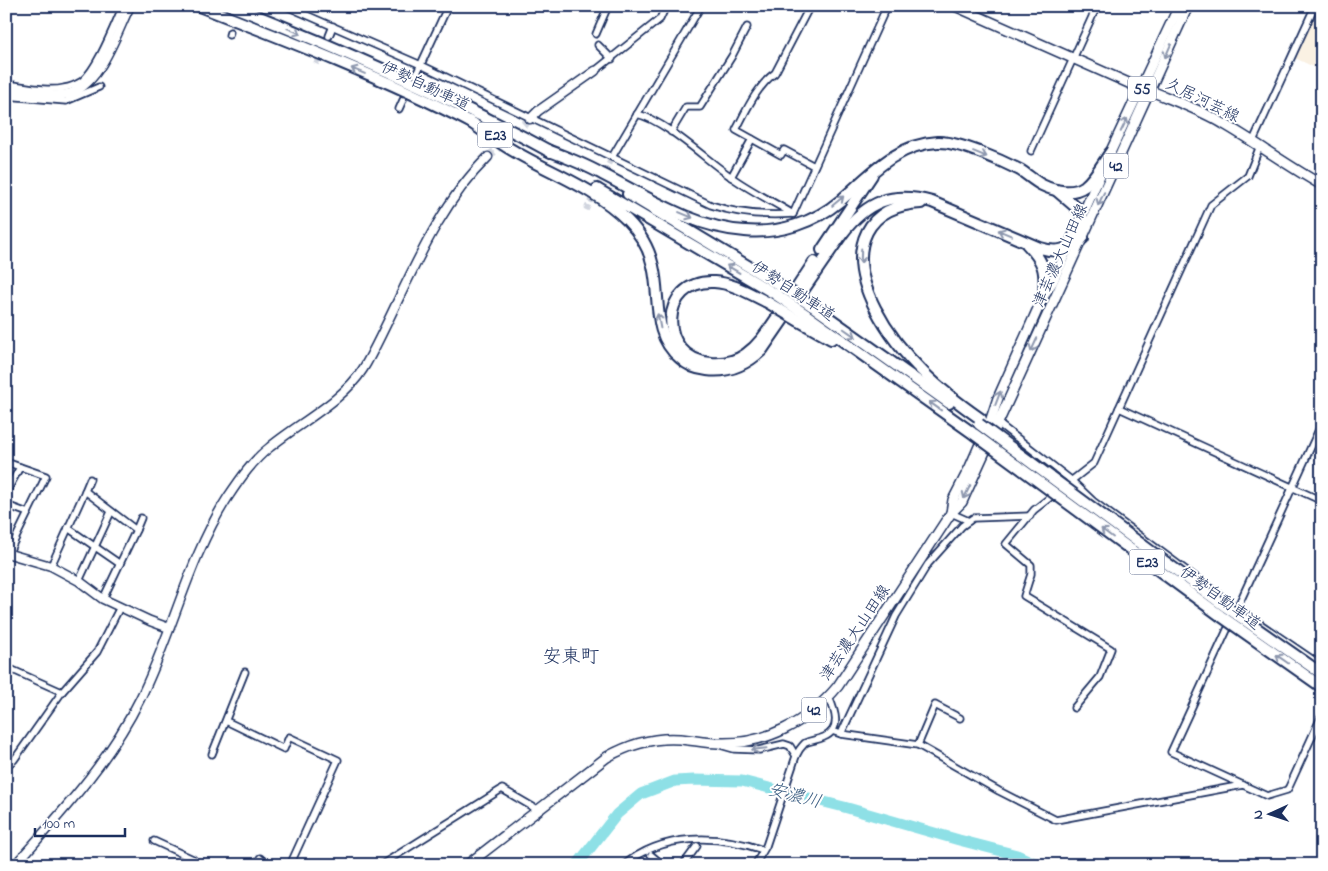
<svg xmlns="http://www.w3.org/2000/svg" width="1328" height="871" font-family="'Indie Flower','Klee One',sans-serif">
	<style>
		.built { fill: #faf1e3 }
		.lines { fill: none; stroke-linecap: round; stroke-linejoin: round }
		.river { stroke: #8ee0e6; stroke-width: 11 }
		.street-tunnel { stroke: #d1d5df; stroke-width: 5.5; stroke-dasharray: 5.5 3; stroke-linecap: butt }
		.secondary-tunnel { stroke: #d1d5df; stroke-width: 8; stroke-dasharray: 8 4; stroke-linecap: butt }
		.street-casing { stroke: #1b2f5e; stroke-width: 9 }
		.secondary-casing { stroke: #1b2f5e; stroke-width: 11 }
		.primary-casing { stroke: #1b2f5e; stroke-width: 12 }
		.highway-casing { stroke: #1b2f5e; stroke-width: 14 }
		.street { stroke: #fff; stroke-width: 5.5 }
		.secondary { stroke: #fff; stroke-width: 8 }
		.primary { stroke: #fff; stroke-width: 9 }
		.highway { stroke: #fff; stroke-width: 10 }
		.highway-bridge-casing { stroke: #1b2f5e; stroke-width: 14; stroke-linecap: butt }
		.highway-bridge { stroke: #fff; stroke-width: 10 }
		.oneway { stroke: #8d97ae }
		.labels { text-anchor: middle; stroke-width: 4; stroke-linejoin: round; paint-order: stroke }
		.shield { fill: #fff; stroke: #5f6d8e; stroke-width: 1 }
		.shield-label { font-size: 15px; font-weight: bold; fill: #1b2f5e }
		.street-label { font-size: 16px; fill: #1b2f5e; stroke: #fff }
		.water-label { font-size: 18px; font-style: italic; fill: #385b80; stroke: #fff }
		.quarter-label { font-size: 19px; fill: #1b2f5e; stroke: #fff }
	</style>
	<rect width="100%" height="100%" fill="#fff"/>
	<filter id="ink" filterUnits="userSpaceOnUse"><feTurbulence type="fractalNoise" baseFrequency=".02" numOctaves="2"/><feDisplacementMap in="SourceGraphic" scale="10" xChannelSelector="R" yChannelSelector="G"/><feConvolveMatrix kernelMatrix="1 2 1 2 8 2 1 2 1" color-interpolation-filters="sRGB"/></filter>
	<g filter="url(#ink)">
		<polygon class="built" points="1319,6 1322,6 1322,71 1295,58"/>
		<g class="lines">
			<g class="river">
				<polyline points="577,865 617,814 641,794 675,781 694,780 742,781 844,807 959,840 1017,855 1039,865"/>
				<polyline points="1317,865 1322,863"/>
			</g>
			<g class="street-tunnel">
				<polyline points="230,32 239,6"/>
				<polyline points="316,64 329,36"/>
				<polyline points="586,210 612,157"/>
			</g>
			<polyline class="secondary-tunnel" points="488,157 530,119"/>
			<g class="street-casing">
				<g id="street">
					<path d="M 286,6 L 421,65 L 711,205 C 738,214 764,216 793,214"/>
					<path d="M 810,6 L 775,73 C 757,86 746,111 736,130 L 781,155 L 784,150 L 814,166"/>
					<polyline points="1214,7 1214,6"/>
					<polyline points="596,34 608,6"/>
					<polyline points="229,35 230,32"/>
					<polyline points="329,36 333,26"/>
					<polyline points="598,45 612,59"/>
					<polyline points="595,71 660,19 666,6"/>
					<polyline points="416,75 448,6"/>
					<path d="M 6,84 C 23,86 48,92 64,88 C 70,87 77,84 82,81 C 98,68 114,25 123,6"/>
					<polyline points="6,96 66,101 99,87"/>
					<polyline points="399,109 403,100"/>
					<path d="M 637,114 C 666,121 705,159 730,176 C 749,190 772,201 793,214"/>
					<polyline points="671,132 686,107 700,107 732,56 747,27"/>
					<polyline points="1253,141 1315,6"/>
					<polyline points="1031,151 1097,6"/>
					<polyline points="612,157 701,6"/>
					<polyline points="731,177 752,139"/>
					<polyline points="793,214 887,6"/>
					<polyline points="1119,408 1322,501"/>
					<polyline points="1322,423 1171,752 1267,796 1287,790 1289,787 1322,715"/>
					<polyline points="999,424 1071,480 1093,501 1237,608 1322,666"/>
					<polyline points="6,462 46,476 8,554"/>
					<polyline points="85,491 90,479"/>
					<polyline points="6,493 20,467"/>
					<polyline points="6,505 28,513"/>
					<polyline points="951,513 969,521"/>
					<polyline points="68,528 120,564"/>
					<polyline points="136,530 141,518"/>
					<polyline points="51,566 85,491 136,530 103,599"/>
					<polyline points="79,581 111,512"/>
					<polyline points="6,667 62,692"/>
					<polyline points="1074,708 1100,677 1111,649 1024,596 1031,574 1031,565 1006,544 1034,510 1094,463 1211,205 1248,176 1260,146"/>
					<polyline points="226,721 284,749 289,737 338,760 290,865"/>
					<polyline points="832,731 841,734 918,745 999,791 1056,820 1243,785"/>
					<polyline points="841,734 896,616 928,564 962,526 973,518 1030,516"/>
					<polyline points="720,745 734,749 759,750 784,744 790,746 796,756"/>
					<polyline points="918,745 935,705 960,718"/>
					<polyline points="212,754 245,672"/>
					<polyline points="6,766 14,760 62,692 97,652 120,607"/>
					<polyline points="154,841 193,859 190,865"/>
					<polyline points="651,855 663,865"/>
					<polyline points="260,858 268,865"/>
					<polyline points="381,865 502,789 538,810"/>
					<path d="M 624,865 C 663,833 717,834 763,850"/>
					<polyline points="683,865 697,846"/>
					<path d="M 755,865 L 766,846 L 796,756 C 798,751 801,747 805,743 C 811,740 818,740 824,737 C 842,729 835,711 829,697"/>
				</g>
			</g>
			<g class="secondary-casing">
				<g id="secondary">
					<path d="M 6,90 C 25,92 48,98 67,94 C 100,87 116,34 130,6"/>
					<polyline points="530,119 538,111 595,71"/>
					<polyline points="6,553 51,566 79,581 103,599 150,621 169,628"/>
					<path d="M 15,865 C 61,813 109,762 140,699 C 173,633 188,559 228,497 C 240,479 253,460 270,447 C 299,423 343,401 363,369 C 371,356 378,341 385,327 C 414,268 440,204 488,157"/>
				</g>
			</g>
			<g class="primary-casing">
				<g id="primary">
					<path d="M 955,6 L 1142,89 L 1151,91 C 1175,101 1201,110 1224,124 C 1257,143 1288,166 1322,185"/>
					<polyline points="951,513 953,500 970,467 991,419 998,398 1044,295 1053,281 1110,153 1179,6"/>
					<path d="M 467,865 L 607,757 C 630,744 653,737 680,739 C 693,740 705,743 718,743 C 766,745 808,722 838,686 L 951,513 L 962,502 L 1188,6"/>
				</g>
			</g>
			<g class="highway-casing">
				<g id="highway">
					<path d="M 199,6 C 292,42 385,78 474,124"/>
					<path d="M 232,6 C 341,49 448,96 551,152"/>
					<path d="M 469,121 C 481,130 494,139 507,147 C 547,172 593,186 627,220 C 640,233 649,248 653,266 C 661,298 651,334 680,358 C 687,365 697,369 707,370 C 729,373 746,365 762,350 L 842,234 C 867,201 892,191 932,202 L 1040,248 C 1060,254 1066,249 1083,238 L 1082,217 L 1077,208 L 1056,190"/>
					<path d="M 547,150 C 566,157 584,164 602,174 C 647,197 694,228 745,231 C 779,234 814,223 840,201 C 870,175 896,144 938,142 C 958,141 1002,161 1020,170 C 1028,175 1034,181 1042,185 C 1054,191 1073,195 1085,186 C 1095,178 1103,163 1110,153"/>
					<polyline points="597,189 775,294"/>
					<polyline points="628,194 781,286"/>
					<path d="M 921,203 C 899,204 878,211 867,232 C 844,278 893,343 924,373 C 941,390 961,405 981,419"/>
					<path d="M 1027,244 C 1044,262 1046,270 1044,295"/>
					<polyline points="822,250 872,175"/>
					<polyline points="789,300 814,262"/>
					<path d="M 767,302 C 750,294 733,283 714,282 C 659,279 656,358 711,363 C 724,364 735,362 746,354 C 760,344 769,329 778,316"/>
					<polyline points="811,305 949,403"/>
					<polyline points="805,314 974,434"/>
					<polyline points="799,321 831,339"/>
				</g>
			</g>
			<use href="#street" class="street"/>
			<use href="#secondary" class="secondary"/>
			<use href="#primary" class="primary"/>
			<use href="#highway" class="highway"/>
			<g class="highway-bridge-casing">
				<g id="highway-bridge">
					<polyline points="781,286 811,305"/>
					<polyline points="775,294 805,314"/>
					<polyline points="767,302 799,321"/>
					<polyline points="979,424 1226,607 1322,674"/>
					<polyline points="974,434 1221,616 1322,687"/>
				</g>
			</g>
			<use href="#highway-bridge" class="highway-bridge"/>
		</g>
		<defs><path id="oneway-shaft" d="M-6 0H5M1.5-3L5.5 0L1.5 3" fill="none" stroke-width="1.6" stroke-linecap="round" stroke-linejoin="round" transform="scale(1.25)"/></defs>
		<g class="oneway">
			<use href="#oneway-shaft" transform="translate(294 31) rotate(23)"/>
			<use href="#oneway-shaft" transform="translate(1168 51) rotate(114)"/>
			<use href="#oneway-shaft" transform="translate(358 71) rotate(-157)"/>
			<use href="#oneway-shaft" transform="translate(1124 125) rotate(-64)"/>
			<use href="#oneway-shaft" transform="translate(980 154) rotate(22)"/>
			<use href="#oneway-shaft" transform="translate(1101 199) rotate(115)"/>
			<use href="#oneway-shaft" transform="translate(838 201) rotate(-40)"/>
			<use href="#oneway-shaft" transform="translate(686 215) rotate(23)"/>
			<use href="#oneway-shaft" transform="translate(1005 233) rotate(-157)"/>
			<use href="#oneway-shaft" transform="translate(861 256) rotate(92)"/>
			<use href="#oneway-shaft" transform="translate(733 269) rotate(-149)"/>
			<use href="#oneway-shaft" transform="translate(659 321) rotate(-101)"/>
			<use href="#oneway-shaft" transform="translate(850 333) rotate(35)"/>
			<use href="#oneway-shaft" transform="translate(1034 345) rotate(115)"/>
			<use href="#oneway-shaft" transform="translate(998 398) rotate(-69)"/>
			<use href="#oneway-shaft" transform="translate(935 406) rotate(-144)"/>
			<use href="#oneway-shaft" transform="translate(967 492) rotate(116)"/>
			<use href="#oneway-shaft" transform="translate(1107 533) rotate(-143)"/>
			<use href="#oneway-shaft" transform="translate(1282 659) rotate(-145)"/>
			<use href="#oneway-shaft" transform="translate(759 749) rotate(174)"/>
		</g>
	</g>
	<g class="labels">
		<g class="shield">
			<rect x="1128" y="76.5" width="28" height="25" rx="4"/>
			<rect x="477.5" y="122.5" width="35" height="25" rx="4"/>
			<rect x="1103.5" y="153.5" width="25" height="25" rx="4"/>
			<rect x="1129.5" y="549.5" width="35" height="25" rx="4"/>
			<rect x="801.5" y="697.5" width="25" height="25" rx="4"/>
		</g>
		<g class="shield-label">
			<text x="1142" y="94">55</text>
			<text x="495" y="140">E23</text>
			<text x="1116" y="171">42</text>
			<text x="1147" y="567">E23</text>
			<text x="814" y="715">42</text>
		</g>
		<g class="street-label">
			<text transform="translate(426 85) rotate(25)" y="6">伊勢自動車道</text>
			<text transform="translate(1203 99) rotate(26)" y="6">久居河芸線</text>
			<text transform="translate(1059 255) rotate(-66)" y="6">津芸濃大山田線</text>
			<text transform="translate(794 290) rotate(33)" y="6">伊勢自動車道</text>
			<text transform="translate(1221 597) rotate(36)" y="6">伊勢自動車道</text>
			<text transform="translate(854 632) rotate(-56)" y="6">津芸濃大山田線</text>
		</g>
		<g class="water-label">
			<text transform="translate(795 795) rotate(15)" y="6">安濃川</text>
		</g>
		<g class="quarter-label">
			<text x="571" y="662">安東町</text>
		</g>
	</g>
	<rect width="1328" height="871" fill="none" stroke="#fff" stroke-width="25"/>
	<rect x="12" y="12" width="1303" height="846" fill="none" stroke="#1b2f5e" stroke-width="2" filter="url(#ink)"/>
	<g transform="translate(1270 814) rotate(267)" stroke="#ffffff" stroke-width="4" paint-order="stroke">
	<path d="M0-4L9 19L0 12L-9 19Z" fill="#1b2f5e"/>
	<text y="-8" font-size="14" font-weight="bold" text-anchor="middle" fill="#1b2f5e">N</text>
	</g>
	<path d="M35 828v8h90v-8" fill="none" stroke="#1b2f5e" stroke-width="2.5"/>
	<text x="42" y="828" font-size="15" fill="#1b2f5e" stroke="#ffffff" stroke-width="4" paint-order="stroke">100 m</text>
</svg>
